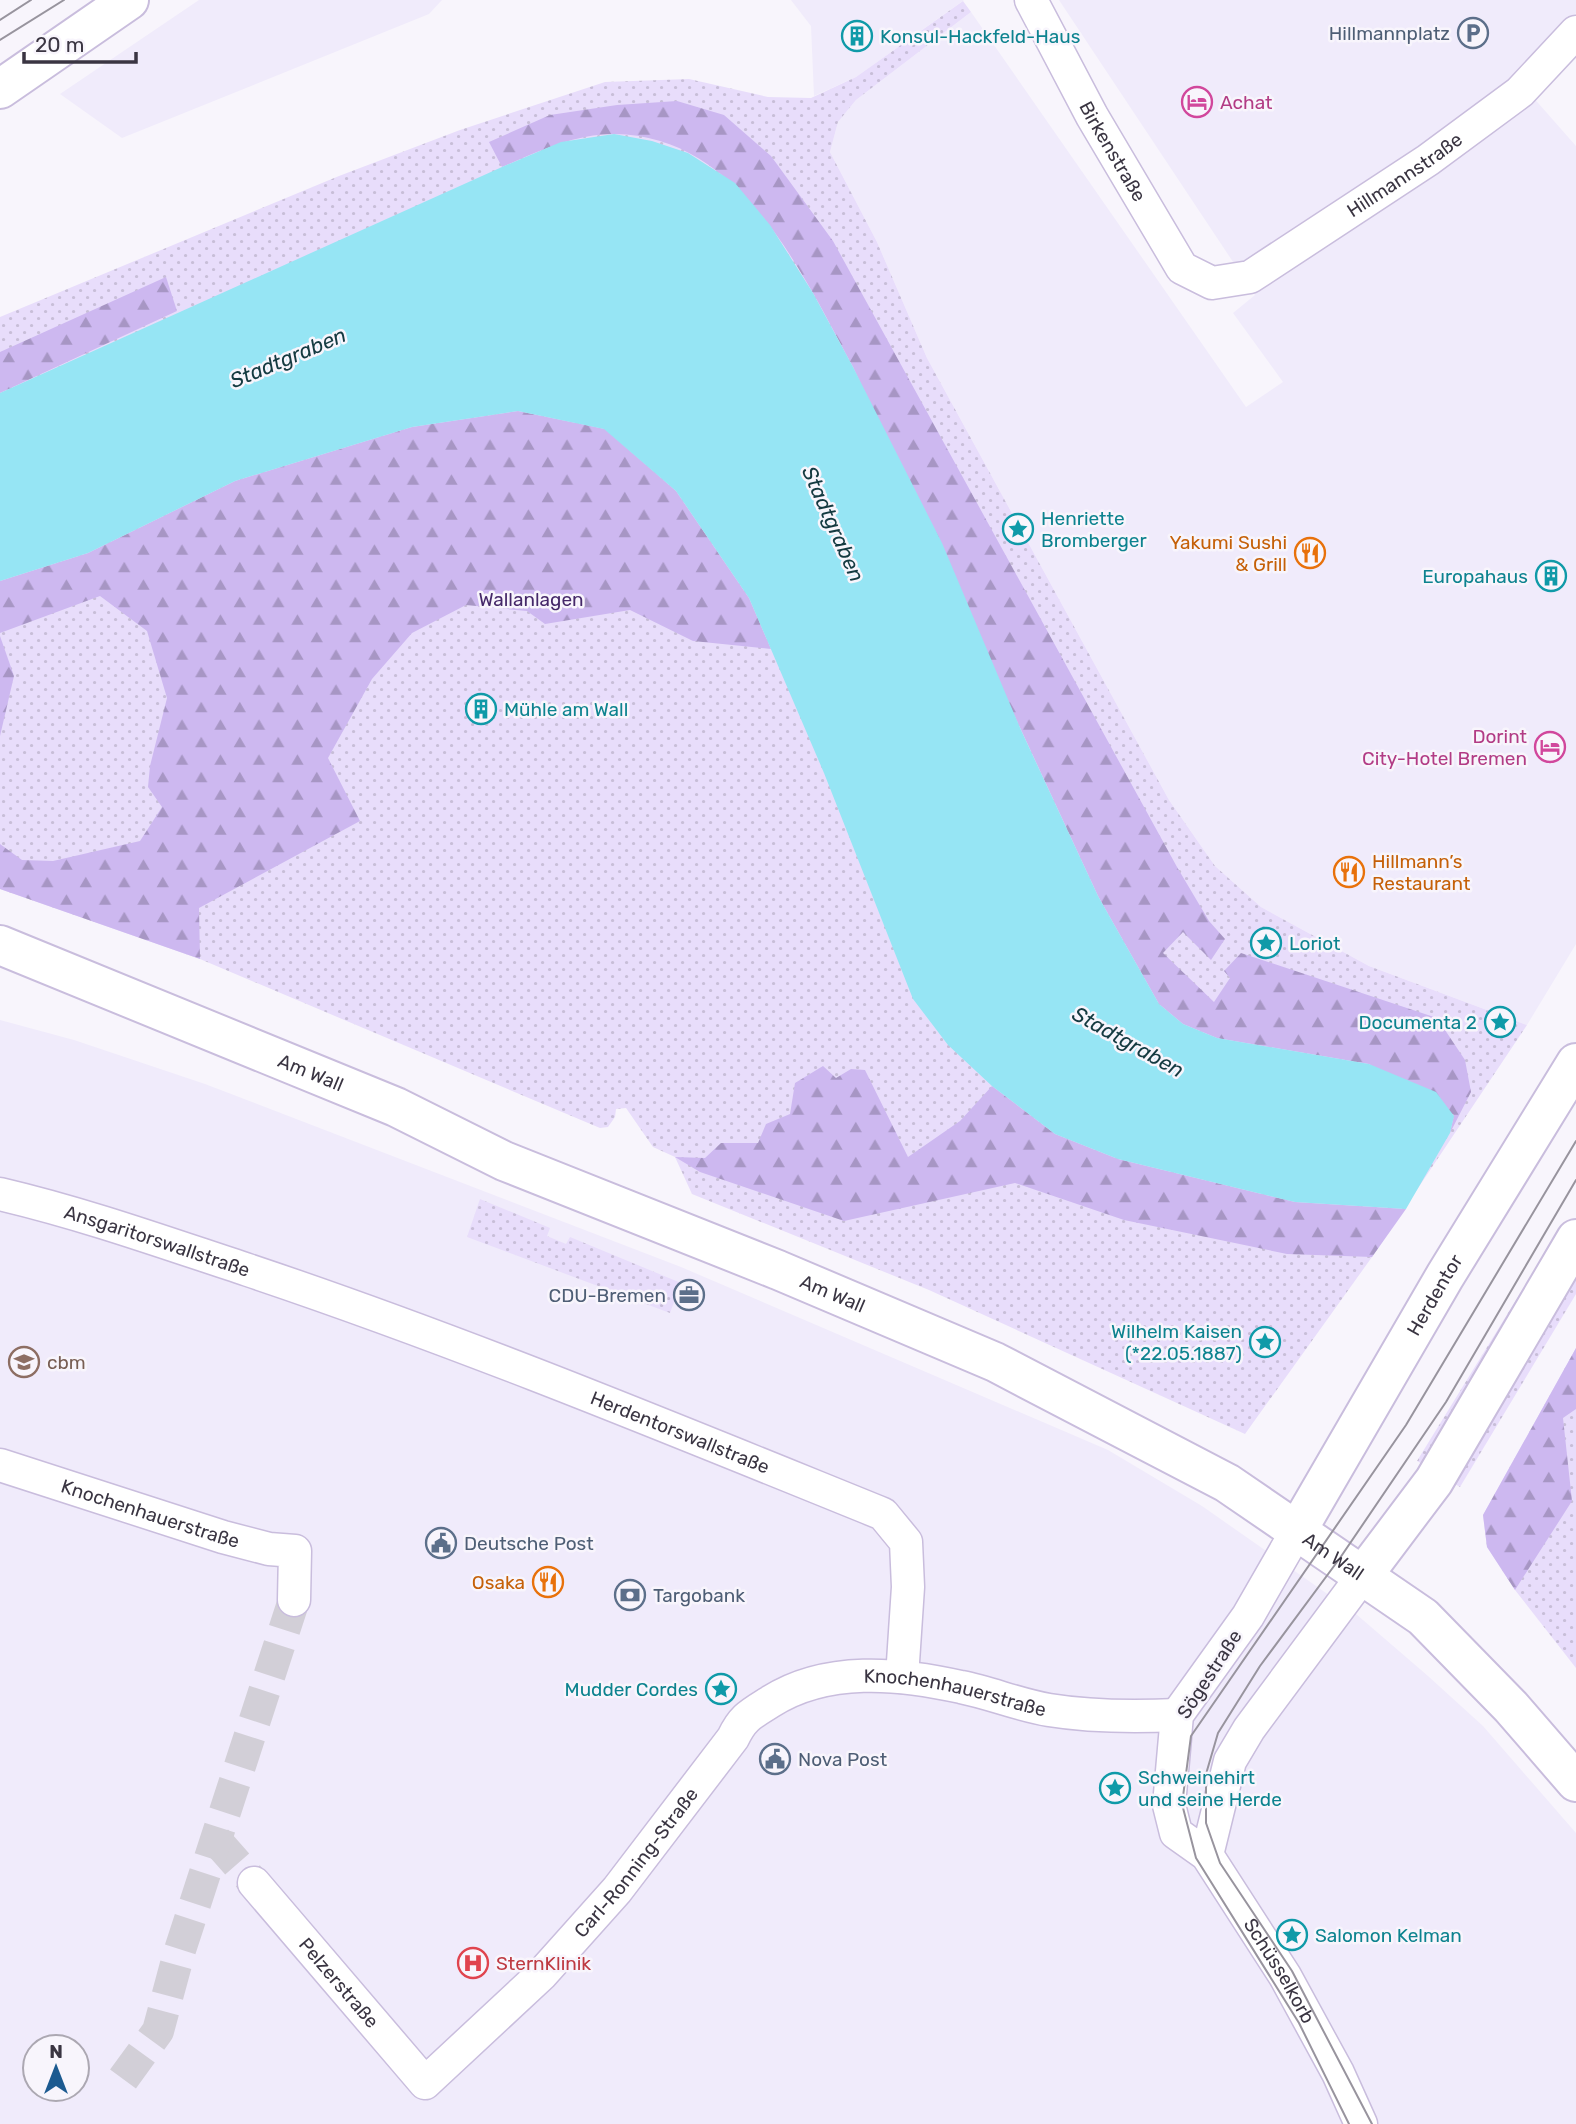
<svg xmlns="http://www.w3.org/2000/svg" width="1576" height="2124" font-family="Rubik,sans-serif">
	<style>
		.built { fill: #f0ebfb; fill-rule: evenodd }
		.green { fill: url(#green-dots) }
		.forest { fill: url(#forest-firs) }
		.water { fill: #96e5f4 }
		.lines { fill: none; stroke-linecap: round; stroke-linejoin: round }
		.minor-tunnel { stroke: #d2cfd7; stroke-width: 32; stroke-dasharray: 32 16; stroke-linecap: butt }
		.minor-casing { stroke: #c9bddd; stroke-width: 35 }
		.secondary-casing { stroke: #c9bddd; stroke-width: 42 }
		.minor { stroke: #fff; stroke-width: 32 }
		.secondary { stroke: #fff; stroke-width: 38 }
		.tram { stroke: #98949e; stroke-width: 2 }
		.labels { text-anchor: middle; stroke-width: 5; stroke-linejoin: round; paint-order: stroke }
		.service-label { font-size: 19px; fill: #4e5e75; stroke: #f8f5fc; text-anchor: start }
		.culture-label { font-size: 19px; fill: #0d838f; stroke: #f8f5fc; text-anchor: start }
		.hotel-label { font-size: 19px; fill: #b23c85; stroke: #f8f5fc; text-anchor: start }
		.street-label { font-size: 19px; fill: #3a3542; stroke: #f8f5fc }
		.food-label { font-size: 19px; fill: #c56008; stroke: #f8f5fc; text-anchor: end }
		.park-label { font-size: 19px; fill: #452869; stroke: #f8f5fc }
		.education-label { font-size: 19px; fill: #785e54; stroke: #f8f5fc; text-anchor: start }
		.health-label { font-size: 19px; fill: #be3a42; stroke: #f8f5fc; text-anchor: start }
		.water-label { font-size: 21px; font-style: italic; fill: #143a41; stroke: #f8f5fc }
	</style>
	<defs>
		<pattern id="green-dots" width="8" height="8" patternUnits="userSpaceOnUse" patternTransform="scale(1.75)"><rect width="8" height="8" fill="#e8ddfb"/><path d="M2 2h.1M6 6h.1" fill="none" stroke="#c8bed8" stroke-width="1.8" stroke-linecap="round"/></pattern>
		<pattern id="forest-firs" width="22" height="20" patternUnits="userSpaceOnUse" patternTransform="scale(1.75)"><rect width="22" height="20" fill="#cdb8f0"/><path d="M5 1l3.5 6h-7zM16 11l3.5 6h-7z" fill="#a796c4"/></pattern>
	</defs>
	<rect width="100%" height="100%" fill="#f8f5fc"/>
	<g class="built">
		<polygon points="199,0 442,0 429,14 122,138 60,94"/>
		<polygon points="791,0 964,0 856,77 814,96 811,26"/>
		<polygon points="1059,0 1576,0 1576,13 1517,79 1576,146 1576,944 1527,1025 1369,966 1261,907 1215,866 1169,800 927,358 877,242 830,152 838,122 856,100 971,12 1246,407 1283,382 1233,313 1255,295"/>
		<path d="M 0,1020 L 74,1040 L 205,1084 L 681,1267 L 1108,1450 L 1202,1506 L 1356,1614 L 1428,1676 L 1483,1726 L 1576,1833 L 1576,2124 L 0,2124 ZM 35,2047 L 77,2047 L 77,2089 L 35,2089 Z"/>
	</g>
	<g class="green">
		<polygon points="963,1 971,12 856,100 838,122 830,152 877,242 927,358 1169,800 1215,866 1261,907 1369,966 1527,1025 1372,1257 1245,1434 929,1290 692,1194 675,1157 653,1147 626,1108 616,1109 615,1117 608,1127 600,1128 200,959 0,889 0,317 339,176 460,130 605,82 689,79 768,97 811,98 856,77"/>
		<polygon points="480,1199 550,1228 547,1236 566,1244 570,1237 681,1283 670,1313 467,1237"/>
		<polygon points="1576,1261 1576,1294 1460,1487 1445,1478"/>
		<polygon points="1535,1269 1541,1272 1426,1466 1417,1461"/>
		<polygon points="1576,1348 1576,1668 1515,1590 1487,1547 1483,1515"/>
	</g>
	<g class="forest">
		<path d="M 677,101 L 724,115 L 771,156 L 833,241 L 1177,867 L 1209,921 L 1225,939 L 1211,960 L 1183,932 L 1163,953 L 1214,1002 L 1230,978 L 1224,971 L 1241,953 L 1437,1018 L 1465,1060 L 1471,1092 L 1450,1133 L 1454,1115 L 1369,1064 L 1217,1038 L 1183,1024 L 1159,1004 L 1098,896 L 853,367 C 802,273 740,135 614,134 C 574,134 537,152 502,167 L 489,142 L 550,115 L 617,105 Z"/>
		<polygon points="166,277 177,311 0,393 0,352"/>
		<polygon points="518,411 605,429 676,491 749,598 771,649 693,641 630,610 545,624 527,611 466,605 412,633 372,679 328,758 360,821 199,908 200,959 0,889 0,844 22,860 53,861 140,841 162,807 148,787 150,766 167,698 147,631 100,596 0,633 0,581 88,553 235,481 412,427"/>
		<polygon points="0,636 14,676 0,736"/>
		<polygon points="823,1066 836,1078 851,1069 865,1070 908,1157 960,1121 992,1086 1055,1134 1118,1159 1295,1202 1406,1209 1372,1257 1287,1254 1124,1220 1015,1183 844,1221 700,1172 675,1157 705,1158 721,1143 758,1143 766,1124 790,1114 795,1083"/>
		<polygon points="1576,1348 1576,1409 1563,1418 1572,1501 1515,1590 1487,1547 1483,1515"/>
	</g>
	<polygon class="water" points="614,134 652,141 688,153 735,183 770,225 813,293 853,367 942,543 1021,730 1098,896 1159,1004 1183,1024 1217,1038 1369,1064 1436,1092 1454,1116 1450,1133 1406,1209 1295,1202 1118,1159 1055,1134 992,1086 948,1045 913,999 824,773 749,598 676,491 604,429 518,411 412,427 235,481 88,553 0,581 0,393 502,167 561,142"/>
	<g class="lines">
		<g class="minor-tunnel">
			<polyline points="216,1840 254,1883"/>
			<polyline points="123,2079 158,2031 179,1953 294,1600"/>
		</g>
		<g class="minor-casing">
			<g id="minor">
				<path id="s1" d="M 1031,0 L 1092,116 L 1182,268 L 1212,283 L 1250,277 L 1428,160 L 1520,92 L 1576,32"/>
				<path id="s2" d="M 0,1194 C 85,1214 166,1243 248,1270 C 463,1342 673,1429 883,1514 L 906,1542 L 908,1587 L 902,1677"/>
				<path id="s3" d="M 0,1465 L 223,1537 L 269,1549 L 295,1551 L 294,1600"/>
				<path id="s4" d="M 1298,1529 L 1248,1616 L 1177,1715 L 1169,1805 L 1176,1833 L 1207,1855 L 1285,1976 L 1338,2073 L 1361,2124"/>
				<polyline points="1207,1855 1230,1761 1249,1729 1364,1574"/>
				<path id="s5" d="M 254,1883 L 425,2083 L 541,1975 L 617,1890 L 733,1738 C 743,1717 751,1714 770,1702 C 826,1666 899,1673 961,1687 C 991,1693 1019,1705 1049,1710 C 1092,1717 1134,1717 1177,1715"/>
			</g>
		</g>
		<g class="secondary-casing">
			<g id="secondary">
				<polyline points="0,89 129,0"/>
				<path id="s6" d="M 0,945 L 396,1107 L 504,1161 L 778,1270 L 995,1362 L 1227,1483 L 1423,1617 L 1511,1707 L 1576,1782"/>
				<path id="s7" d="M 1298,1529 L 1445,1276 L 1576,1063"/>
				<polyline points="1364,1574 1434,1481 1576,1239"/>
			</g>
		</g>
		<use href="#minor" class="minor"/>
		<use href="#secondary" class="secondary"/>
		<g class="tram">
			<polyline points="0,20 31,0"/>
			<polyline points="0,40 64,0"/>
			<polyline points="1349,2124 1299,2023 1196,1858 1182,1804 1191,1736 1406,1425 1576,1141"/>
			<polyline points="1372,2124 1292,1971 1220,1863 1206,1823 1206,1774 1218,1733 1260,1666 1340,1558 1446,1402 1576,1180"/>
		</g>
	</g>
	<defs>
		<g id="parking-ring" transform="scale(1.575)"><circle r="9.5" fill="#f8f5fc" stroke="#5c6f8a" stroke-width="1.5"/><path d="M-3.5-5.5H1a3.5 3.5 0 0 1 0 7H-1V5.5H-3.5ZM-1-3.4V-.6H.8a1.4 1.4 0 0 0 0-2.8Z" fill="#5c6f8a"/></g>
		<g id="building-ring" transform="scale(1.575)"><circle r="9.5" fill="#f8f5fc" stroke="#0f9aa8" stroke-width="1.5"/><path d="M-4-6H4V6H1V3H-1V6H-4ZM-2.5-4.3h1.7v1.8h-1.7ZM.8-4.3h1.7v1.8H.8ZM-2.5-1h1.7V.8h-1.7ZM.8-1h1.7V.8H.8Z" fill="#0f9aa8"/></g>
		<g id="hotel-ring" transform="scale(1.575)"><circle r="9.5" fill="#f8f5fc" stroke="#d1479c" stroke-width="1.5"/><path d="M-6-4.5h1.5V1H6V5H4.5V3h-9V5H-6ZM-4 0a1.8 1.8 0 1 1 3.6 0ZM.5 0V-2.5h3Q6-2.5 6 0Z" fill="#d1479c"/></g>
		<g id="sight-ring" transform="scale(1.575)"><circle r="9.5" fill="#f8f5fc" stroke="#0f9aa8" stroke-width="1.5"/><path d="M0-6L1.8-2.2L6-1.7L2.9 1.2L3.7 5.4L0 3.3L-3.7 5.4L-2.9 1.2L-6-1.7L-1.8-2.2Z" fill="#0f9aa8"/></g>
		<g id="restaurant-ring" transform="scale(1.575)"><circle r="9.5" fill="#f8f5fc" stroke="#e8710a" stroke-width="1.5"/><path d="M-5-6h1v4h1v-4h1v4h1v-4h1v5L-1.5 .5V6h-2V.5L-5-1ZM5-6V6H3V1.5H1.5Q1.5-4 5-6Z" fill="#e8710a"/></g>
		<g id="office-ring" transform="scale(1.575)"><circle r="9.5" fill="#f8f5fc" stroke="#5c6f8a" stroke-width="1.5"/><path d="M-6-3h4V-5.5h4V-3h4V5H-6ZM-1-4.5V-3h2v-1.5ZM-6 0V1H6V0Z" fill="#5c6f8a"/></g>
		<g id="university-ring" transform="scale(1.575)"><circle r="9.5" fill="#f8f5fc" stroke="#8d6e63" stroke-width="1.5"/><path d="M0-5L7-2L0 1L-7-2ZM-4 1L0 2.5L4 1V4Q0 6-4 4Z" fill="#8d6e63"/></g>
		<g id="civic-ring" transform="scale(1.575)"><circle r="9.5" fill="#f8f5fc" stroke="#5c6f8a" stroke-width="1.5"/><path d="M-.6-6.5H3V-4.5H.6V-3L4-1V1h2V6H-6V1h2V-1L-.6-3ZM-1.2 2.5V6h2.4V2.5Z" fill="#5c6f8a"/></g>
		<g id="bank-ring" transform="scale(1.575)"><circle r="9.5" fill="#f8f5fc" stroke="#5c6f8a" stroke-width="1.5"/><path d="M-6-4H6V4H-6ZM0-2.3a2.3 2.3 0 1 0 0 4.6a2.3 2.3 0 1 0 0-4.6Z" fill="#5c6f8a"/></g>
		<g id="hospital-ring" transform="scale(1.575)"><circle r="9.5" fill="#f8f5fc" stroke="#e0444e" stroke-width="1.5"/><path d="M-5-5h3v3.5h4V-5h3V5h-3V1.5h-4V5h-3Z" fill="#e0444e"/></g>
	</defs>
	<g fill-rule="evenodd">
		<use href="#parking-ring" x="1473" y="33"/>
		<use href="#building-ring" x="857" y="36"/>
		<use href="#hotel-ring" x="1197" y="102"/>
		<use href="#sight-ring" x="1018" y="529"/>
		<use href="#restaurant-ring" x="1310" y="553"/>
		<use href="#building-ring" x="1551" y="576"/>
		<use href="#building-ring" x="481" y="709"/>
		<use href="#hotel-ring" x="1550" y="747"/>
		<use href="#restaurant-ring" x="1349" y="872"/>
		<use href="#sight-ring" x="1266" y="943"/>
		<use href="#sight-ring" x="1500" y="1022"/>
		<use href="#office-ring" x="689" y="1295"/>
		<use href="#sight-ring" x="1265" y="1342"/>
		<use href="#university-ring" x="24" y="1362"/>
		<use href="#civic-ring" x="441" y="1543"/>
		<use href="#restaurant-ring" x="548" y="1582"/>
		<use href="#bank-ring" x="630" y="1595"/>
		<use href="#sight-ring" x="721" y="1689"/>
		<use href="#civic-ring" x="775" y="1759"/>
		<use href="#sight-ring" x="1115" y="1788"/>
		<use href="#sight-ring" x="1292" y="1935"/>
		<use href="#hospital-ring" x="473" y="1963"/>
	</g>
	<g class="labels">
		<g class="service-label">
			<text x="1450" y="40" text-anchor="end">Hillmannplatz</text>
			<text x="666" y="1302" text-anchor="end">CDU-Bremen</text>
			<text x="464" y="1550">Deutsche Post</text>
			<text x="653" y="1602">Targobank</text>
			<text x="798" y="1766">Nova Post</text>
		</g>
		<g class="culture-label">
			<text x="880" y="43">Konsul-Hackfeld-Haus</text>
			<text x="1041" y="525">Henriette<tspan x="1041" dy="22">Bromberger</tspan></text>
			<text x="1528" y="583" text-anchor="end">Europahaus</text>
			<text x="504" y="716">Mühle am Wall</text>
			<text x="1289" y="950">Loriot</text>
			<text x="1477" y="1029" text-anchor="end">Documenta 2</text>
			<text x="1242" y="1338" text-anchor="end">Wilhelm Kaisen<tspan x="1242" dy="22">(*22.05.1887)</tspan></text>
			<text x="698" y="1696" text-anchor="end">Mudder Cordes</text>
			<text x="1138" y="1784">Schweinehirt<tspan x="1138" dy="22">und seine Herde</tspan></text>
			<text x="1315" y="1942">Salomon Kelman</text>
		</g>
		<g class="hotel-label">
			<text x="1220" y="109">Achat</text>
			<text x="1527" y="743" text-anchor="end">Dorint<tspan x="1527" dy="22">City-Hotel Bremen</tspan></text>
		</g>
		<g class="street-label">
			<text dy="7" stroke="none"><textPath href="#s1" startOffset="172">Birkenstraße</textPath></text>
			<text dy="7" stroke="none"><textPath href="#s1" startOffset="565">Hillmannstraße</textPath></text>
			<text dy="7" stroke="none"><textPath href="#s6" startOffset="336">Am Wall</textPath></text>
			<text dy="7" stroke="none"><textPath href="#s2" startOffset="164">Ansgaritorswallstraße</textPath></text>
			<text dy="7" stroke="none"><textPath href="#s6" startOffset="903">Am Wall</textPath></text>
			<text dy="7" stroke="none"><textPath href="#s7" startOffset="271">Herdentor</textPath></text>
			<text dy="7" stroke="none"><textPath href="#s2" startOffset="721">Herdentorswallstraße</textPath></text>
			<text dy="7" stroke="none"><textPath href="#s3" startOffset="158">Knochenhauerstraße</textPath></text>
			<text dy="7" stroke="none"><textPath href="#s6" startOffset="1470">Am Wall</textPath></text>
			<text transform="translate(1209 1674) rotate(-57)" y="7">Sögestraße</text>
			<text dy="7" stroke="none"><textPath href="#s5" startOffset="971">Knochenhauerstraße</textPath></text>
			<text dy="7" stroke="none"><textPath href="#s5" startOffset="569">Carl-Ronning-Straße</textPath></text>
			<text dy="7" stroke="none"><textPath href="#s4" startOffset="516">Schüsselkorb</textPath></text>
			<text dy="7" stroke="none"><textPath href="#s5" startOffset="131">Pelzerstraße</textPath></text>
		</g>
		<g class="food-label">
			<text x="1287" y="549">Yakumi Sushi<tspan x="1287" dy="22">&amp; Grill</tspan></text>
			<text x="1372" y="868" text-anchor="start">Hillmann’s<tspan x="1372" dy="22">Restaurant</tspan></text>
			<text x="525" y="1589">Osaka</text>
		</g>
		<g class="park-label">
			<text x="531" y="606">Wallanlagen</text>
		</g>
		<g class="education-label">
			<text x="47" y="1369">cbm</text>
		</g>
		<g class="health-label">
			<text x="496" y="1970">SternKlinik</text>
		</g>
		<g class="water-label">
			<text transform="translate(288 358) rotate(-23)" y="7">Stadtgraben</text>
			<text transform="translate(833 524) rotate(66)" y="7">Stadtgraben</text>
			<text transform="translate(1128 1042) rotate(29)" y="7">Stadtgraben</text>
		</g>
	</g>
	<g transform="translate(56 2068)"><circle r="33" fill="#f8f5fc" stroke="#aca8b2" stroke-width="2"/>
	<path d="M0-5L12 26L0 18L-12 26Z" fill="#1c5a90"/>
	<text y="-10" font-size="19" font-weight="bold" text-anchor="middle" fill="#3a3542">N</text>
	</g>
	<path d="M24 52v10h112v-10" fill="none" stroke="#3a3542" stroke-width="3.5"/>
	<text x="35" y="52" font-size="21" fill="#3a3542" stroke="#f8f5fc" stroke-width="5" paint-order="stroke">20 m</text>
</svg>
